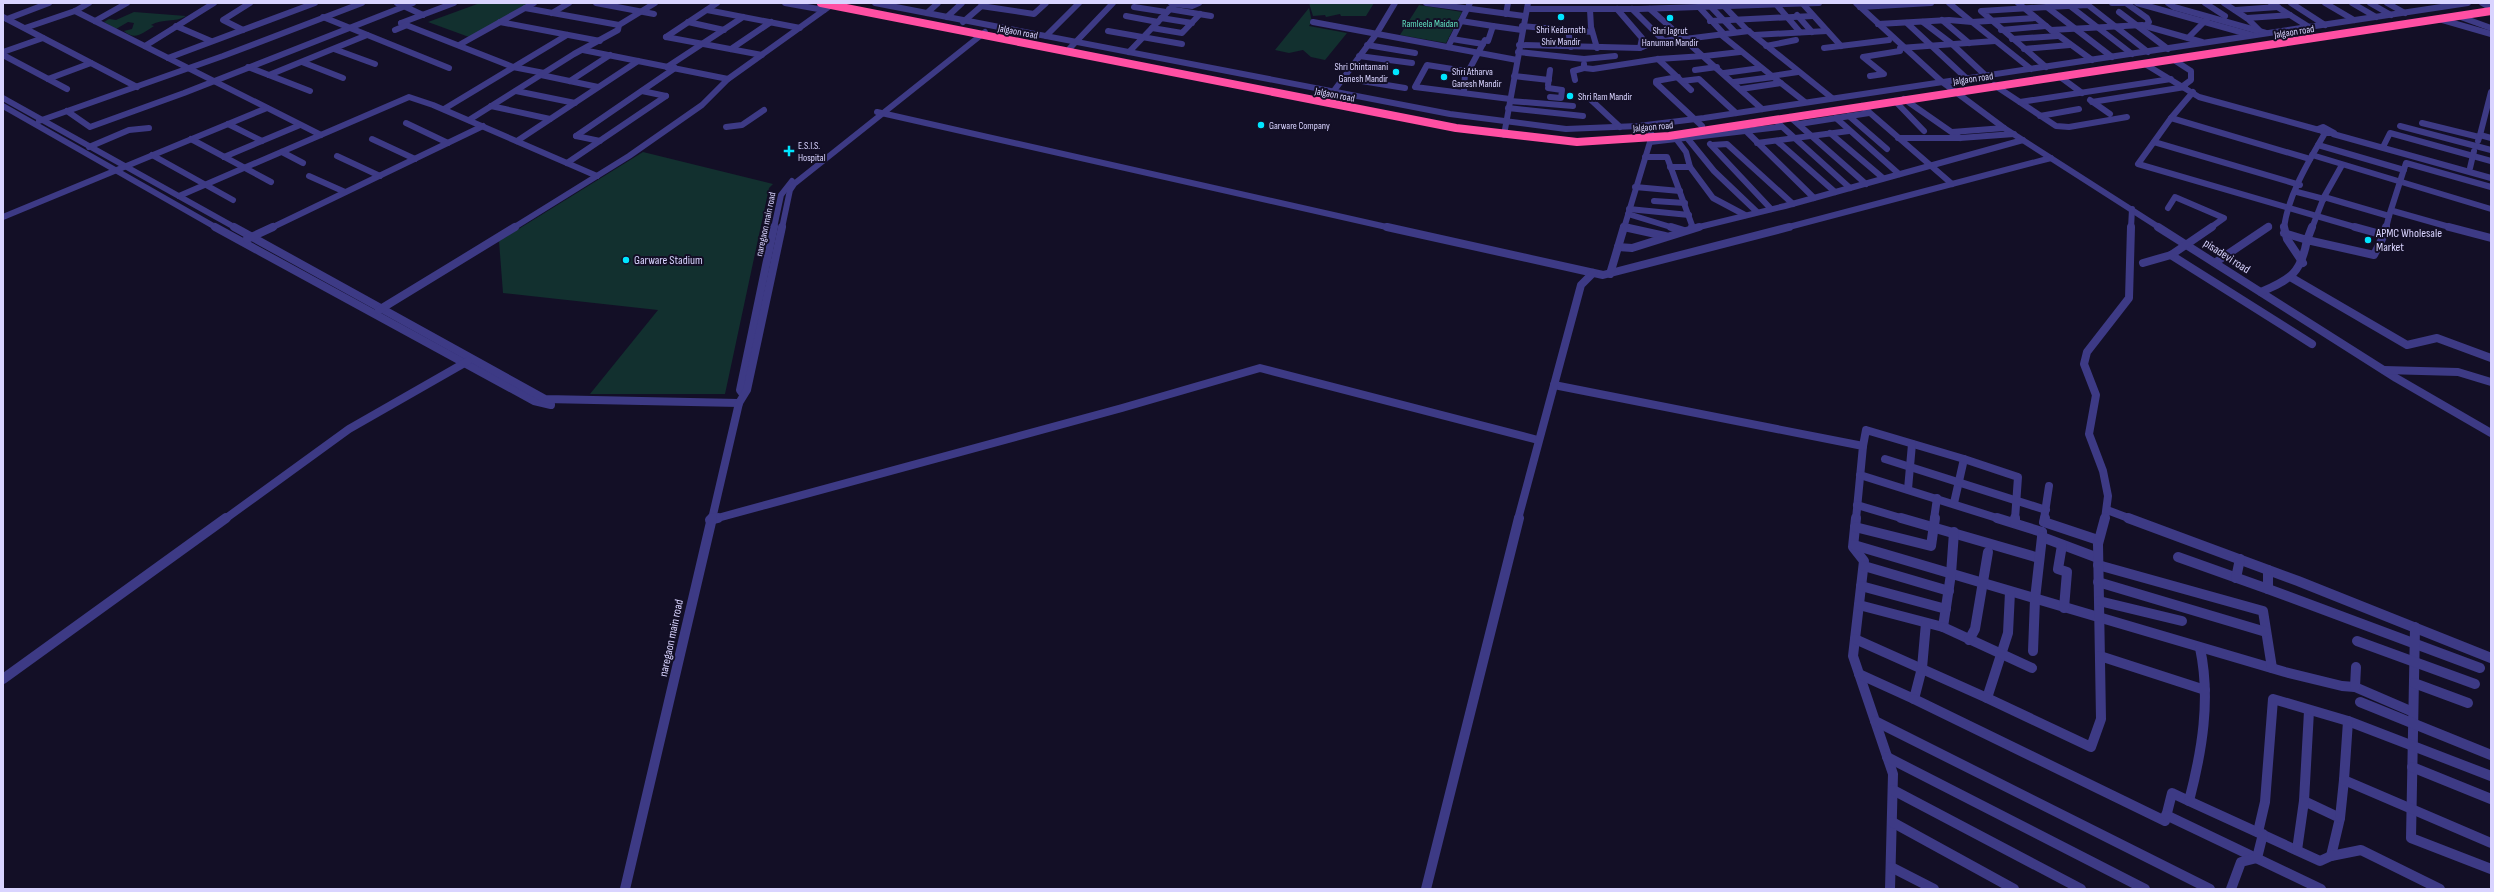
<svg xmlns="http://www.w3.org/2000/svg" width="2494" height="892" font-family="'Sofia Sans Condensed',sans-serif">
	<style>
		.green { fill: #12302f }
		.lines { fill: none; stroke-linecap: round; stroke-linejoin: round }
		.minor-far2 { stroke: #3d3a85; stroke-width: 6 }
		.minor-far1 { stroke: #3d3a85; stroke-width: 8 }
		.minor { stroke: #3d3a85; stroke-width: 10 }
		.highway { stroke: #ff4fa3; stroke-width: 8 }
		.poi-dot { fill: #00e5ff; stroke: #130f26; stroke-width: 1.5 }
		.labels { text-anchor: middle; stroke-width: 4; stroke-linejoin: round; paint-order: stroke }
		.far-park-label { font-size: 10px; fill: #5fe0c0; stroke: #130f26 }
		.far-poi-label { font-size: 10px; fill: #d9d4ff; stroke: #130f26; text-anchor: start }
		.far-street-label { font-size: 10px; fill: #d9d4ff; stroke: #130f26 }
		.poi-label { font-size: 12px; fill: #d9d4ff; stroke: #130f26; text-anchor: start }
		.street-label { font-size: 12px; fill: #d9d4ff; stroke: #130f26 }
	</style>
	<rect width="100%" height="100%" fill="#130f26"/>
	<g class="green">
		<polygon points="480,3 531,3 469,37 428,22"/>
		<polygon points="1309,3 1374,3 1366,16 1341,16 1340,14 1326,17 1325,15 1313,16"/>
		<polygon points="1419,5 1462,12 1446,43 1400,35"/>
		<polygon points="1309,8 1312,22 1309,26 1347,33 1325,60 1311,57 1303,50 1289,53 1275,50"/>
		<path d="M 134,12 L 186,16 C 176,23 162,18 151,25 L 154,26 C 143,33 135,41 124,31 L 132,29 L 134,23 L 128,22 L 116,29 L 104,22 L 109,19 L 116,20 Z"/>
		<polygon points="643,152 773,184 769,188 725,394 590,394 658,310 503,293 499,241"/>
	</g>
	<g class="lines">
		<g class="minor-far2">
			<polyline points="397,3 423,15"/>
			<polyline points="596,3 654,14"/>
			<polyline points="785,3 824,10"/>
			<polyline points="875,3 1450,114 1566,129 1638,126 1704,118 2468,3"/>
			<polyline points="1426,3 1524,16"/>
			<polyline points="1775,3 1800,32"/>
			<polyline points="1856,3 1941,81 2004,128 2160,228"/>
			<polyline points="1949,3 1972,22 2036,18"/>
			<polyline points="2018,3 2051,30 2142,25 2202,42"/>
			<polyline points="2112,3 2124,3"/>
			<polyline points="2126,3 2147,18 2149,22 2145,26"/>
			<polyline points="2137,3 2251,35"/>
			<polyline points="2168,3 2174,7 2266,33"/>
			<polyline points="2205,3 2225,16"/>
			<polyline points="2224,3 2248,19 2259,30"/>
			<polyline points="2271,3 2309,27"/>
			<polyline points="2291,3 2325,25"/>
			<polyline points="2325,3 2354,20"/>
			<polyline points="2352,3 2376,17"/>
			<polyline points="2370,3 2391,15"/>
			<polyline points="2387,3 2405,13"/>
			<polyline points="2482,3 2491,8"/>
			<polyline points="1175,4 1192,6 1199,3"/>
			<polyline points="1803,4 1841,46"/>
			<polyline points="1723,5 1746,29 1832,98"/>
			<polyline points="981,6 1034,14 1046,3"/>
			<polyline points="2070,6 2132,54"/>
			<polyline points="1134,7 1166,12"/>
			<polyline points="1699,7 1723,33"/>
			<polyline points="1860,7 1931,3"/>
			<polyline points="2047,7 2088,5 2148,52"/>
			<polyline points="525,8 619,25"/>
			<polyline points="1712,8 1735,32"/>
			<polyline points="1169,9 1211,16"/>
			<polyline points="1527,9 1639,9 1819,3"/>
			<polyline points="1632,9 1664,41"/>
			<polyline points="1650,9 1762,109"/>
			<polyline points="707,10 800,28"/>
			<polyline points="1590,10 1591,27 1597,48"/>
			<polyline points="2235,10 2278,7"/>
			<polyline points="75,11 321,135"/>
			<polyline points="2119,12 2168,49"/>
			<polyline points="552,13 569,3"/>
			<polyline points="927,13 938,3"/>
			<polyline points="1506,14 1508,3"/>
			<polyline points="1797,15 1812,32"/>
			<polyline points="1126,16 1158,22"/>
			<polyline points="2458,16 2491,28"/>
			<polyline points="3,17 137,87"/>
			<polyline points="323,17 449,68"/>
			<polyline points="947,17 962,3"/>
			<polyline points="1161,18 1192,23"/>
			<polyline points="2247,18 2290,15"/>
			<polyline points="7,19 49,3"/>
			<polyline points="2439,19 2491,34"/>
			<polyline points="1942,20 1969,43"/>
			<polyline points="95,21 127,3"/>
			<polyline points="1461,21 1493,26"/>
			<polyline points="1710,21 1813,16"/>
			<polyline points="500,22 600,41"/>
			<polyline points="688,22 724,30"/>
			<polyline points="963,22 985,3"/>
			<polyline points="1313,22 1517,60"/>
			<polyline points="1923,22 1952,44 1984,74"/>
			<polyline points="401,23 513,67 544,73"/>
			<polyline points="401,23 454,3"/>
			<polyline points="1907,23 1965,77"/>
			<polyline points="1878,24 1949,20 1972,22 2031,69"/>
			<polyline points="176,26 211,41"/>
			<polyline points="1522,26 1592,32"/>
			<polyline points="25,28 75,11 89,3"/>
			<polyline points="1152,28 1182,33 1200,14"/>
			<polyline points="243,30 223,20 250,3"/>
			<polyline points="395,30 407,25"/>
			<polyline points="1568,30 1571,47"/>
			<polyline points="2001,30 2046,26"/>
			<polyline points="2051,30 2092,60"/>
			<polyline points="1108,31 1182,44"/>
			<polyline points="1720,34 1772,76"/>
			<polyline points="1754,35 1827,31"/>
			<polyline points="1046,36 1079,3"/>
			<polyline points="666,37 762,55"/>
			<polyline points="666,37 717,3"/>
			<polyline points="2188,38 2207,19"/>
			<polyline points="1452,39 1483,44"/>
			<polyline points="1685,39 1749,31"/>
			<polyline points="2012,39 2058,36"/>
			<polyline points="459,45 534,3"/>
			<polyline points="1367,45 1415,53"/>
			<polyline points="1519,45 1640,48 1642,38 1617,9"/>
			<polyline points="145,46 214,3"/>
			<polyline points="1766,46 1796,40"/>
			<polyline points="1448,47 1470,3"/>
			<polyline points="1070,48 1113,3"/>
			<polyline points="1640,48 1652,43 1683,38"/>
			<polyline points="1824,48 1889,40"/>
			<polyline points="1900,48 1995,41"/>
			<polyline points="334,49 375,64"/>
			<polyline points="731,49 771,22"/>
			<polyline points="2024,49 2070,45"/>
			<polyline points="583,50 728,79"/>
			<polyline points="3,52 43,38"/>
			<polyline points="1129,52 1175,4 1171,3"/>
			<polyline points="1518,52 1584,59 1615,56"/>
			<polyline points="3,55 67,89"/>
			<polyline points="1359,56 1412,63"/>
			<polyline points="1705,56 1740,52"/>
			<polyline points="168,58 315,3"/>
			<polyline points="1658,59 1691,90"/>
			<polyline points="2174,60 2191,71 2191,80 2183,86"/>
			<polyline points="302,62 343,78"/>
			<polyline points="2145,64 2199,97 2319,130"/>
			<polyline points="248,67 310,91"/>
			<polyline points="667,67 743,17"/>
			<polyline points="2046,67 1981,11 2047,7 2112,57"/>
			<polyline points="1584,68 1593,69 1658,59 1704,56"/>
			<polyline points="1695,70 1717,67"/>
			<polyline points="1465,71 1469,70 1485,40 1488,41 1493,26 1522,30"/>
			<polyline points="1798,72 1772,76 1805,102"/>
			<polyline points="1724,73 1761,68"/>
			<polyline points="269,75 367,35"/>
			<polyline points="541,75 598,87"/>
			<polyline points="1514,76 1549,80"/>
			<polyline points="1870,76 1884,74 1863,57 1900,51"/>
			<polyline points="2059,76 2082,93"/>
			<polyline points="1678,77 1656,81 1656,83 1702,126"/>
			<polyline points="1343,78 1405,88"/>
			<polyline points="48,79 91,63"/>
			<polyline points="1575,80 1573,71 1584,68 1584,64"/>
			<polyline points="570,81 610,55"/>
			<polyline points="1682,81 1699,79 1736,113"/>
			<polyline points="1734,82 1773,77"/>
			<polyline points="1548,85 1550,70"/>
			<polyline points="1994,85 2056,126 2069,127 2127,117"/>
			<polyline points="1548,88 1562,90 1561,98 1550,97"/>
			<polyline points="1741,89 1781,83"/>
			<polyline points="516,91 575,103"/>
			<polyline points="642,91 666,96"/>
			<polyline points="1333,92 1377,33 1395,3"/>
			<polyline points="2193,92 2171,118 2310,159"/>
			<polyline points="1464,93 1465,71 1427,65 1415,87 1510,99"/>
			<polyline points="3,98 236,228"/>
			<polyline points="1589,98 1620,127"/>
			<polyline points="1904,99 1960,138"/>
			<polyline points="2090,100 2110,114"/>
			<polyline points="1510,101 1573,106"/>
			<polyline points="1895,101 1924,131"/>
			<polyline points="2020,102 2171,79"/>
			<polyline points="2092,102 2185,87"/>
			<polyline points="3,106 217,228"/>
			<polyline points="491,106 550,119"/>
			<polyline points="1862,106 1952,184"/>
			<polyline points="1508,108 1583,116"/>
			<polyline points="444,109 567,35"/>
			<polyline points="67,111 90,127 184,93 413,3"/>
			<polyline points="877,112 1391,228"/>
			<polyline points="1849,116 1887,149"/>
			<polyline points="2040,116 2079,109"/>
			<polyline points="1790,117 1866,184"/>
			<polyline points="1836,118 1899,174"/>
			<polyline points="2171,118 2138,164 2358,228"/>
			<polyline points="469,120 574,54 618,30 619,25 655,3"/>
			<polyline points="39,121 223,56 362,3"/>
			<polyline points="406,123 448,143"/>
			<polyline points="1778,123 1850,188"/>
			<polyline points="2422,123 2479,137"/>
			<polyline points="228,124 262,141"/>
			<polyline points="1799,124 1869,113"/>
			<polyline points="2400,126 2491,150"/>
			<polyline points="726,127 742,125 764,110"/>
			<polygon points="2323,127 2334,133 2325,133 2318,129"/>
			<polyline points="1747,132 1814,198"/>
			<polyline points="1952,132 2004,128"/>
			<polyline points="1830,133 1883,178"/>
			<polyline points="2333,134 2491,178"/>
			<polyline points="1504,135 1528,3"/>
			<polyline points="2480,135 2491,92"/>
			<polyline points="576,136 675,68"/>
			<polyline points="576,136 600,141"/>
			<polyline points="1898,138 1960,138 2014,134"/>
			<polyline points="191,139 271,182"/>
			<polyline points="372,139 415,159"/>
			<polyline points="1688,139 1714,171 1757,212"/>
			<polyline points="1677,140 1686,152 1690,167"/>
			<polyline points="517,141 638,61"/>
			<polyline points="1777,141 1835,192"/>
			<polyline points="2478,141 2480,135 2491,138"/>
			<polyline points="1650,142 1780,127"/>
			<polyline points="2154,142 2300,185"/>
			<polyline points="1757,143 1849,131"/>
			<polyline points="1710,144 1771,209"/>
			<polyline points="1712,145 1727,144 1793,204"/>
			<polyline points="2318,145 2404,170"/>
			<polyline points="2384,145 2390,133 2491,161"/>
			<polyline points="89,147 129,130 149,128"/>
			<polyline points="282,152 303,163"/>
			<polyline points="152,155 233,200"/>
			<polyline points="2312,155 2491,209"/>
			<polyline points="337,156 380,176"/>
			<polyline points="224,157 300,125"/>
			<polyline points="1645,157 1667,157 1693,228"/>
			<polyline points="567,163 666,96"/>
			<polyline points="1670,167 1690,167 1713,198 1745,215"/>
			<polyline points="2470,168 2474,151"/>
			<polyline points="309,176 345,192"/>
			<polyline points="1635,187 1680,191"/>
			<polyline points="2297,192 2324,199"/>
			<polyline points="179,196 409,97 433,105 597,176"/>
			<polyline points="2324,197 2389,216 2386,228"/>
			<polyline points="1654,201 1685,203"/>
			<polyline points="2168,208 2175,197 2224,218 2210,228"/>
			<polyline points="1629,209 1689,215"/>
			<polyline points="2393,211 2453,228"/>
			<polyline points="1628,214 1674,228"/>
			<polyline points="2389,216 2406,163 2491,187"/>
			<polyline points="3,217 267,108"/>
			<polyline points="1624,227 1626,228"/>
			<polyline points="271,228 483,126"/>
			<polyline points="513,228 629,156 702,105 728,79 834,3"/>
			<polyline points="774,228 781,195 792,181"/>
			<polyline points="782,228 790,190 794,184 985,32"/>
			<polyline points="1624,228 1650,142 1651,132"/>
			<polyline points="1695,228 1785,206 2023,140"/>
			<polyline points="1785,228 2051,158"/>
			<polyline points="2131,228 2132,209"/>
			<polyline points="2267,228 2269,226"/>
			<path d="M 2284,228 C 2288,195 2309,161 2325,133"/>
			<polyline points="2312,228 2324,197 2342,165"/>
		</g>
		<g class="minor-far1">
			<polyline points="215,227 534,401 551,405"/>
			<polyline points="234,227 545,399 739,403"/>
			<polyline points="1387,227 1603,275 1789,227"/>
			<polyline points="1624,227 1665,236"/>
			<polyline points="1671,227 1684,231"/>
			<polyline points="1692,227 1693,228"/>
			<polyline points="2158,227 2396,378 2491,433"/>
			<polyline points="2284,227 2287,239 2303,263"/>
			<polyline points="2449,227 2491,238"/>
			<polyline points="2284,233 2307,240 2312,227"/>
			<polyline points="2384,235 2386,227"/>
			<polyline points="247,239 273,227"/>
			<polyline points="1618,247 1632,248 1699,227"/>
			<polyline points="2171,255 2312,344"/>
			<polyline points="2216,262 2268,227"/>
			<polyline points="2143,263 2171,255 2212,227"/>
			<polyline points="1610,274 1624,227"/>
			<polyline points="2292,278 2407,345 2437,338 2491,358"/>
			<path d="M 2261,292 C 2291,279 2301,273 2307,240 L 2374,255 L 2384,235 L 2355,227"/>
			<polyline points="379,310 515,227"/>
			<polyline points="2384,370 2458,372 2491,382"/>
			<polyline points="1554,385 1863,446 1856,519"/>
			<polyline points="743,394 740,390 774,227"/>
			<polyline points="1863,446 1866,430 1964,459 1954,503"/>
			<polyline points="1885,459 2046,510"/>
			<polyline points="1964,459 2018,477 2015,519"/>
			<polyline points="1860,475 2000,519"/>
			<polyline points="1908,489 1912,444"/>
			<polyline points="1857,505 1904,519"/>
			<polyline points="2107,510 2131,519"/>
			<polyline points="225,519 349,429 468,361"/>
			<polyline points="712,519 739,403 747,390 782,227"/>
			<polyline points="714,519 1122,408 1260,368 1538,440"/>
			<polyline points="1518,519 1581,285 1593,273"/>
			<polyline points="1934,519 1937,498"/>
			<polyline points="2044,519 2049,486"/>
			<polyline points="2105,519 2108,496 2103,471 2089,434 2096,395 2084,364 2087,352 2129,298 2131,227"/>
		</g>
		<g class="minor">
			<polyline points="1856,518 1853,547 1864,561 1853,656 1893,774 1890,889"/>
			<polyline points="1901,518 2039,558"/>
			<polyline points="1997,518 2042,532"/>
			<polyline points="2045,518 2044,522 2098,540"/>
			<polyline points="2128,518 2298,581 2491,658"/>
			<polyline points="710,520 718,518"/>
			<polyline points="2015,523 2015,518"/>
			<polyline points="1855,527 1931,546 1935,518"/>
			<polyline points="2042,532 2042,537 2098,558"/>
			<polyline points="1854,545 2285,672 2342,686 2355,687 2413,712"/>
			<polyline points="2062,545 2058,569 2067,572 2064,608"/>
			<polyline points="2178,557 2268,589"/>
			<polyline points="2098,565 2263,611 2272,668"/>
			<polyline points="1864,566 1949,591"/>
			<polyline points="2268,570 2268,589 2480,668"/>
			<polyline points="2236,578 2240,559"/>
			<polyline points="2098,582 2266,632"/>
			<polyline points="1861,586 1946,609"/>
			<polyline points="2010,592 2008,633 1987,698 2091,747 2101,719 2098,544 2105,518"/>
			<polyline points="2099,601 2182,621"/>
			<polyline points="1859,605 1943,627 1951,574 1954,532"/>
			<polyline points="1943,627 2032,668"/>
			<polyline points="2415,627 2411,838 2491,869"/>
			<polyline points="1855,639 1987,698"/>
			<polyline points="1969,640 1975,629 1988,552"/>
			<polyline points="2357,641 2475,684"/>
			<polyline points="2033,651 2035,599 2042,537"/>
			<polyline points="2100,656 2205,690"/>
			<polyline points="1859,674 1914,699 1922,668 1926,623"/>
			<polyline points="3,679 226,518"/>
			<polyline points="2414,683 2468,703"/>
			<polyline points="2355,687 2356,667"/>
			<path d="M 1914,699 L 2165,821 L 2172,793 L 2189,801 C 2202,751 2211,699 2200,648"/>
			<polyline points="2360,702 2491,755"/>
			<polyline points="2309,711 2304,801 2340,818 2331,856"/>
			<polyline points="1875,721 2210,889"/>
			<polyline points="2348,721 2491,776"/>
			<polyline points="1887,757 2145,889"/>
			<polyline points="2412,767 2491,799"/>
			<polyline points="1893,790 2081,889"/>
			<polyline points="2189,801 2320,861 2331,856 2361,850 2440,889"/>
			<polyline points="2166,815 2321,889"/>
			<polyline points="2340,818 2344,780"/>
			<polyline points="1892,822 2014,889"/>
			<polyline points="2258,832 2265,802 2273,699 2348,721 2344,780 2491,843"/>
			<polyline points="2297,850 2304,801"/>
			<polyline points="1891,867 1934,889"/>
			<polyline points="625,889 712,518"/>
			<polyline points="1426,889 1519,518"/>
			<polyline points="2231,889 2241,862 2257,858 2263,834"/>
		</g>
		<polyline class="highway" points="821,3 1456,128 1577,142 1669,136 2491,11"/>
	</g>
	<g class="poi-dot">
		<circle cx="1561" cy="17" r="4"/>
		<circle cx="1670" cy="18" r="4"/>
		<circle cx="1396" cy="72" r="4"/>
		<circle cx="1444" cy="77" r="4"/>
		<circle cx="1570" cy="96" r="4"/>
		<circle cx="1261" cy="125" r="4"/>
		<path d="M787 145h4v4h4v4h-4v4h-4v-4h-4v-4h4z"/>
		<circle cx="2368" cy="240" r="4"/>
		<circle cx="626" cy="260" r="4"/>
	</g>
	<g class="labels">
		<g class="far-park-label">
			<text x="1430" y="27">Ramleela Maidan</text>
		</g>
		<g class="far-poi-label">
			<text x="1561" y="33" text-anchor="middle">Shri Kedarnath<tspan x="1561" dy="12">Shiv Mandir</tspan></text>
			<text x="1670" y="34" text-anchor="middle">Shri Jagrut<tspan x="1670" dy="12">Hanuman Mandir</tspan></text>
			<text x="1388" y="70" text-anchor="end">Shri Chintamani<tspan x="1388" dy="12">Ganesh Mandir</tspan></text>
			<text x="1452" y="75">Shri Atharva<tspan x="1452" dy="12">Ganesh Mandir</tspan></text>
			<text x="1578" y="100">Shri Ram Mandir</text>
			<text x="1269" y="129">Garware Company</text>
			<text x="798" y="149">E.S.I.S.<tspan x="798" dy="12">Hospital</tspan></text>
		</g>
		<g class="far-street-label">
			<text transform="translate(1018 31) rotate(11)" y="4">Jalgaon road</text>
			<text transform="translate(2294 31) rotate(-9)" y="4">Jalgaon road</text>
			<text transform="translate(1973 78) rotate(-8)" y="4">Jalgaon road</text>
			<text transform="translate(1335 94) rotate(11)" y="4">Jalgaon road</text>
			<text transform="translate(1653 126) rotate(-5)" y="4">Jalgaon road</text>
			<text transform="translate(765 224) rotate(-78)" y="4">naregaon main road</text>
		</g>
		<g class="poi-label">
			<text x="2376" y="237">APMC Wholesale<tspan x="2376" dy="14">Market</tspan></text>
			<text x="634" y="264">Garware Stadium</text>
		</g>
		<g class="street-label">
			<text transform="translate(2227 256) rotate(33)" y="4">pisadevi road</text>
			<text transform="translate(671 638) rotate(-78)" y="4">naregaon main road</text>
		</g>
	</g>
	<rect width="2494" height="892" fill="none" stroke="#d9d4ff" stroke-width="8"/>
</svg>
